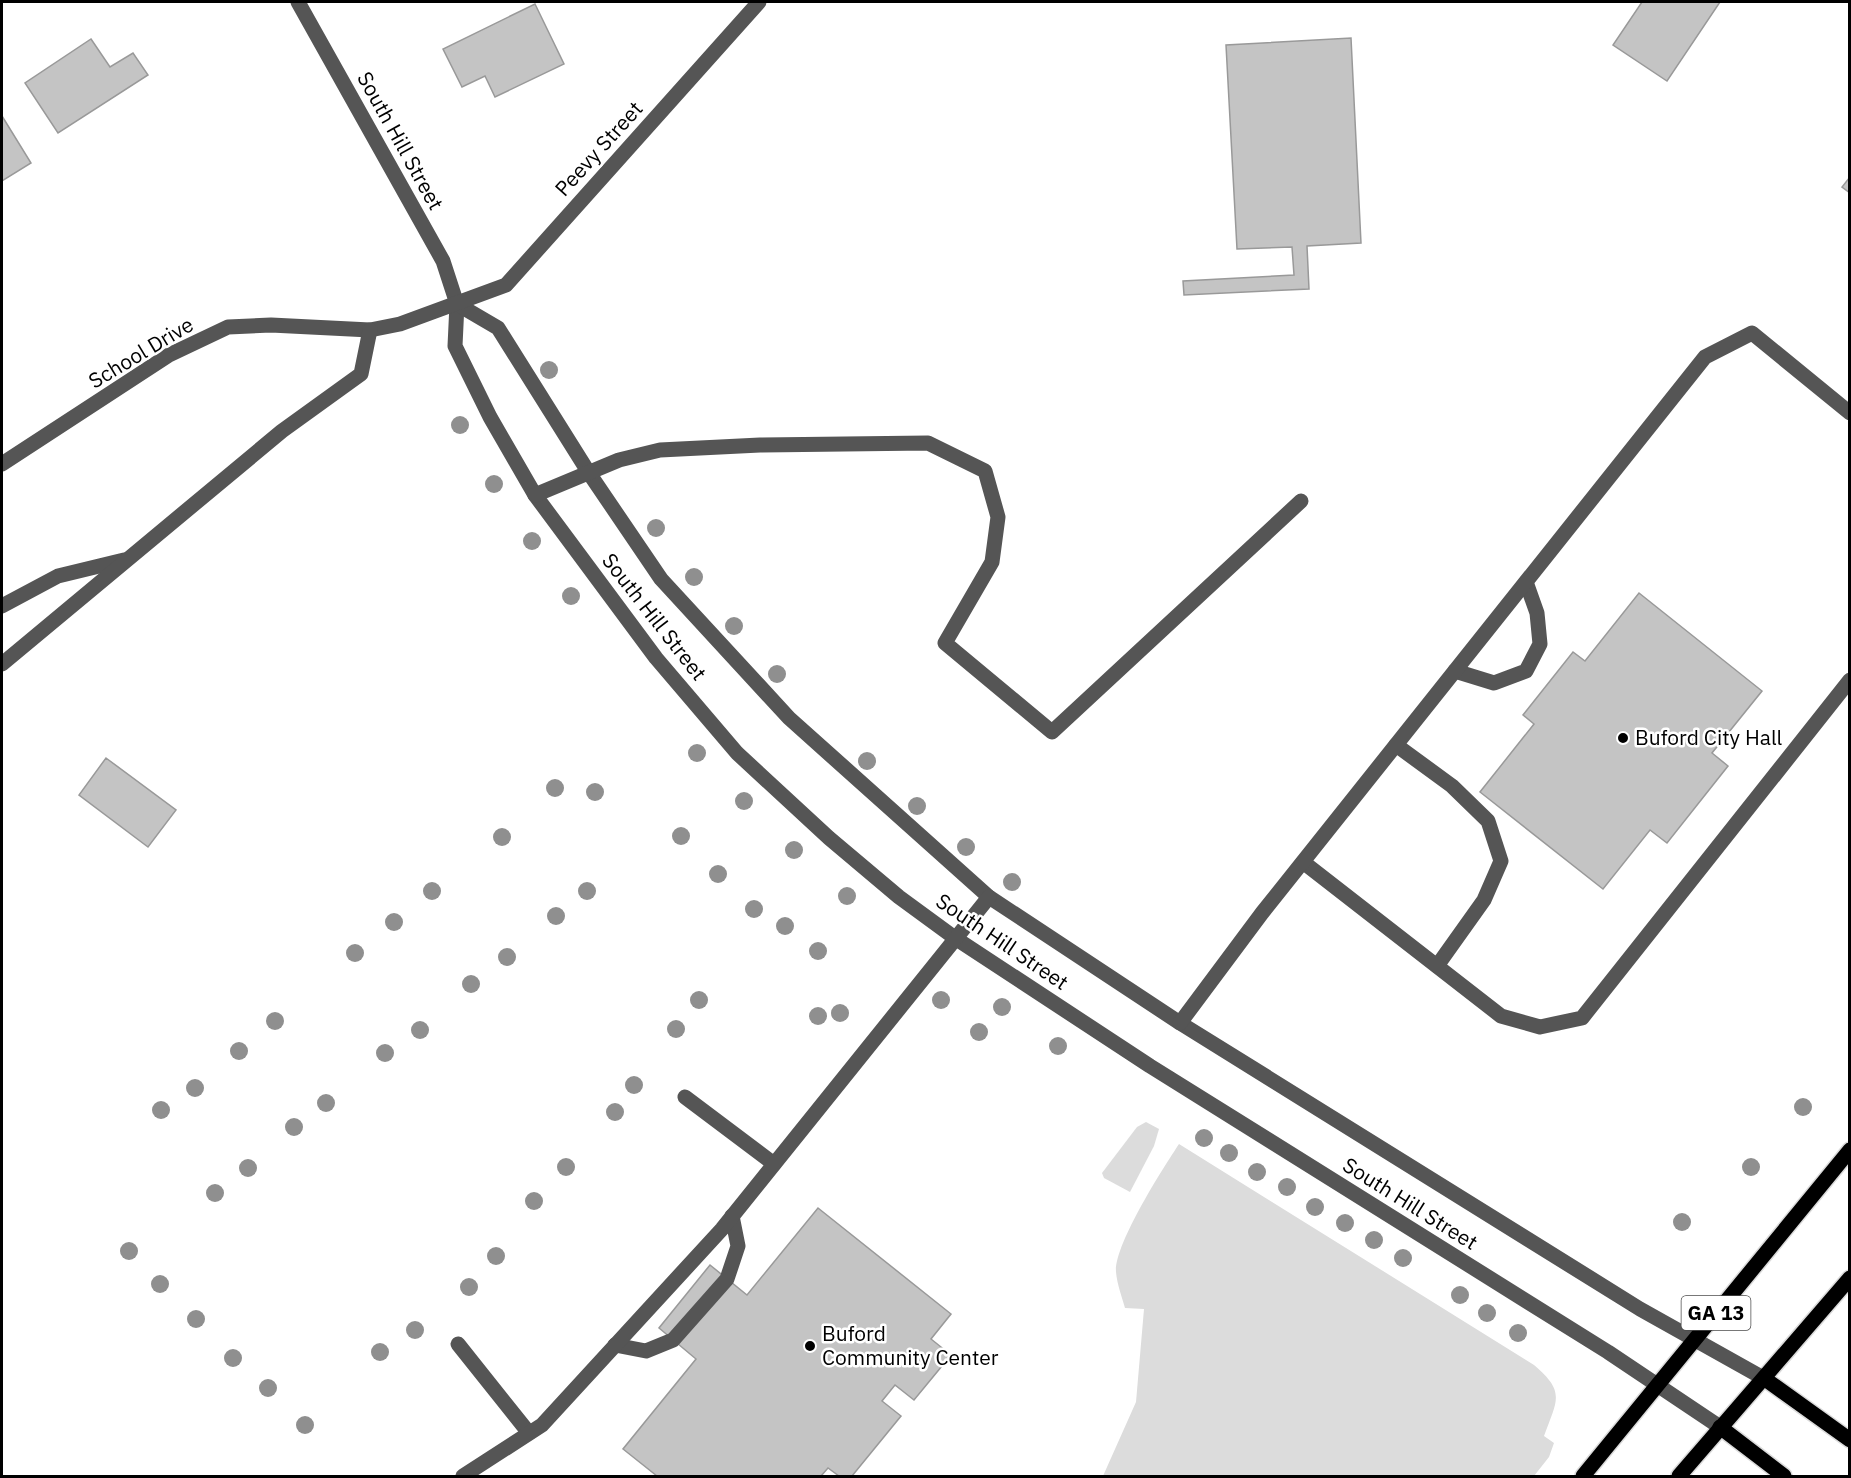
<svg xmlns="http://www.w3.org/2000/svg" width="1851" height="1478" font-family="'IBM Plex Sans',sans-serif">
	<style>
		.green { fill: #dcdcdc }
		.building { fill: #c4c4c4; stroke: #999; stroke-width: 1.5 }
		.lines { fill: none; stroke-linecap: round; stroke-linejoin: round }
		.major-casing { stroke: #dbdbdb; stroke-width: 18 }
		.minor { stroke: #555; stroke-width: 15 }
		.major { stroke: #000; stroke-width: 15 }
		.tree { fill: #8f8f8f }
		.poi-dot { fill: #000; stroke: #fff; stroke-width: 2 }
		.labels { text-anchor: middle; stroke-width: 5; stroke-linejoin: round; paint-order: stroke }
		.shield { fill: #fff; stroke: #4c4c4c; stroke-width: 1.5 }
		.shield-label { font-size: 20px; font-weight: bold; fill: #000 }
		.street-label { font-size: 21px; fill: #000; stroke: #fff }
		.poi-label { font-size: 21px; fill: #000; stroke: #fff; text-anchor: start }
	</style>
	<rect width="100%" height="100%" fill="#fff"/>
	<g class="green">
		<polygon points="1146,1122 1159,1129 1154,1146 1130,1192 1104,1178 1102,1173 1137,1127"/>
		<path d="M 1179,1144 L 1534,1365 C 1566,1392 1557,1400 1544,1436 L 1554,1443 L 1549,1457 L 1534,1476 L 1103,1476 L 1136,1402 L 1144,1309 L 1125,1308 C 1122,1297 1117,1284 1116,1272 C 1114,1245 1163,1168 1179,1144 Z"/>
	</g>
	<g class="building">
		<polygon points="1642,2 1720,2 1667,81 1613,45"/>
		<polygon points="535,4 564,64 495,97 485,76 462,87 443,49"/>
		<polygon points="1351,38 1361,243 1307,246 1309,289 1184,295 1183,281 1294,275 1292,247 1237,249 1226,45"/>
		<polygon points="91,39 110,67 133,53 148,75 58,133 25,83"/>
		<polygon points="2,116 31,163 2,181"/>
		<polygon points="1850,177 1850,193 1842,187"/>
		<polygon points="1639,593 1762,691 1712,753 1728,766 1667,843 1650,830 1603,889 1480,792 1534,724 1523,715 1573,652 1585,661"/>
		<polygon points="106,758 176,810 148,847 79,795"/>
		<polygon points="818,1208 951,1314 931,1339 951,1355 914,1400 895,1385 882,1401 901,1416 852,1476 839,1476 828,1468 821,1476 657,1476 623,1449 696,1359 659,1328 710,1265 747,1295"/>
	</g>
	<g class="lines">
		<g class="major-casing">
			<g id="major">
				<polyline points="1765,1379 1850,1440"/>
				<polyline points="1720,1427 1784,1476"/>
				<polyline points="1583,1476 1850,1150"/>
				<polyline points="1679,1476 1850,1278"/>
			</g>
		</g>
		<g class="minor">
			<polyline points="298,2 443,261 457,304 455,346 490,417 535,495 656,658 737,753 829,838 899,897 955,938 1150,1066 1608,1352 1720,1427"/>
			<polyline points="457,304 498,328 589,473 661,579 789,718 989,897 1180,1023 1640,1309 1765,1379"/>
			<polyline points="2,464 169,355 228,327 271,325 370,330 400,324 506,285 759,2"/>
			<polyline points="535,495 619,460 660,450 760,445 928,443 985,471 998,517 992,562 945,643 1052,732 1301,501"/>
			<polyline points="2,606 58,576 124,560"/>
			<polyline points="2,664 282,431 361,374 370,330"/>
			<polyline points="1455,671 1494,683 1526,671 1540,644 1537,613 1526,582"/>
			<polyline points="1396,745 1452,786 1488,821 1501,861 1484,900 1437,966"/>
			<polyline points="1303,862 1501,1016 1540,1027 1582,1018 1850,680"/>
			<polyline points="1180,1023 1262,913 1705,357 1752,333 1850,413"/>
			<polyline points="685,1097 774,1164"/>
			<polyline points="458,1344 529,1433"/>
			<polyline points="615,1345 646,1351 673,1340 727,1279 738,1246 732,1216"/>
			<polyline points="463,1476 542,1425 722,1229 989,897"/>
		</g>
		<use href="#major" class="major"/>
	</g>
	<g class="tree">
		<circle cx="549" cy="370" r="9"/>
		<circle cx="460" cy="425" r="9"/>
		<circle cx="494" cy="484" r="9"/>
		<circle cx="656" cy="528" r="9"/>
		<circle cx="532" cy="541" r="9"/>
		<circle cx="694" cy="577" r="9"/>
		<circle cx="571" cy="596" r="9"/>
		<circle cx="734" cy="626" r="9"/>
		<circle cx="777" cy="674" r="9"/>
		<circle cx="697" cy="753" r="9"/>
		<circle cx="867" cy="761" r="9"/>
		<circle cx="555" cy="788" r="9"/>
		<circle cx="595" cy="792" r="9"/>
		<circle cx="744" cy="801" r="9"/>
		<circle cx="917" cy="806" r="9"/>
		<circle cx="681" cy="836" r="9"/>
		<circle cx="502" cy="837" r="9"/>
		<circle cx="966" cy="847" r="9"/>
		<circle cx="794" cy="850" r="9"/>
		<circle cx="718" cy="874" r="9"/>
		<circle cx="1012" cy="882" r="9"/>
		<circle cx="432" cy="891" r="9"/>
		<circle cx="587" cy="891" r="9"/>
		<circle cx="847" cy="896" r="9"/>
		<circle cx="754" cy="909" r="9"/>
		<circle cx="556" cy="916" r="9"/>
		<circle cx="394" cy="922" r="9"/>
		<circle cx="785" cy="926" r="9"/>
		<circle cx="818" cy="951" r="9"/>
		<circle cx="355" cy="953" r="9"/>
		<circle cx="507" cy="957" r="9"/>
		<circle cx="471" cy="984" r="9"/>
		<circle cx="699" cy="1000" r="9"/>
		<circle cx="941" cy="1000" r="9"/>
		<circle cx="1002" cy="1007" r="9"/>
		<circle cx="840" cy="1013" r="9"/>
		<circle cx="818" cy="1016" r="9"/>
		<circle cx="275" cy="1021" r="9"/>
		<circle cx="676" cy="1029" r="9"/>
		<circle cx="420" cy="1030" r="9"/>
		<circle cx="979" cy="1032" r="9"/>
		<circle cx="1058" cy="1046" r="9"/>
		<circle cx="239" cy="1051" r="9"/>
		<circle cx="385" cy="1053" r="9"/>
		<circle cx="634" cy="1085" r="9"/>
		<circle cx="195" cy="1088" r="9"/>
		<circle cx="326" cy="1103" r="9"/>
		<circle cx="1803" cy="1107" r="9"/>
		<circle cx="161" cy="1110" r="9"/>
		<circle cx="615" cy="1112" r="9"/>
		<circle cx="294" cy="1127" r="9"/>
		<circle cx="1204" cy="1138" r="9"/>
		<circle cx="1229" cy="1153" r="9"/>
		<circle cx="566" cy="1167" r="9"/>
		<circle cx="1751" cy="1167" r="9"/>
		<circle cx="248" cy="1168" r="9"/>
		<circle cx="1257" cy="1172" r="9"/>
		<circle cx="1287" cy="1187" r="9"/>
		<circle cx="215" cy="1193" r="9"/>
		<circle cx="534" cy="1201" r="9"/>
		<circle cx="1315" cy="1207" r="9"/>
		<circle cx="1682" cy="1222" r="9"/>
		<circle cx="1345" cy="1223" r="9"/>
		<circle cx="1374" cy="1240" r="9"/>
		<circle cx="129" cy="1251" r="9"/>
		<circle cx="496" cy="1256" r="9"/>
		<circle cx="1403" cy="1258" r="9"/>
		<circle cx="160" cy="1284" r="9"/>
		<circle cx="469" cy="1287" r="9"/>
		<circle cx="1460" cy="1295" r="9"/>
		<circle cx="1487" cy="1313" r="9"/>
		<circle cx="196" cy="1319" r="9"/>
		<circle cx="415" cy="1330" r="9"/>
		<circle cx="1518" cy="1333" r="9"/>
		<circle cx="380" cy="1352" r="9"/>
		<circle cx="233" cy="1358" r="9"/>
		<circle cx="268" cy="1388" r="9"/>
		<circle cx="305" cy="1425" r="9"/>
	</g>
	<g class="poi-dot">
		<circle cx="1623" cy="738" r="6"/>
		<circle cx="810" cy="1346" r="6"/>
	</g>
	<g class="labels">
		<rect class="shield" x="1681.5" y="1296" width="69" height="34" rx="4.5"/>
		<g class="shield-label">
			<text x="1716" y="1320">GA 13</text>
		</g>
		<g class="street-label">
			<text transform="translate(400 141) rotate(61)" y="7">South Hill Street</text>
			<text transform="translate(599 149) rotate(-48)" y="7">Peevy Street</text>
			<text transform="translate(141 353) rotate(-31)" y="7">School Drive</text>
			<text transform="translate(654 617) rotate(52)" y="7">South Hill Street</text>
			<text transform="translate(1002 942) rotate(34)" y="7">South Hill Street</text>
			<text transform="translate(1410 1204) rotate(32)" y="7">South Hill Street</text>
		</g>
		<g class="poi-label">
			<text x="1635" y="745">Buford City Hall</text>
			<text x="822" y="1341">Buford<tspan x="822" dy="24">Community Center</tspan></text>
		</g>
	</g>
	<rect width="1851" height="1478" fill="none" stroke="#000000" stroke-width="6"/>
</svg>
